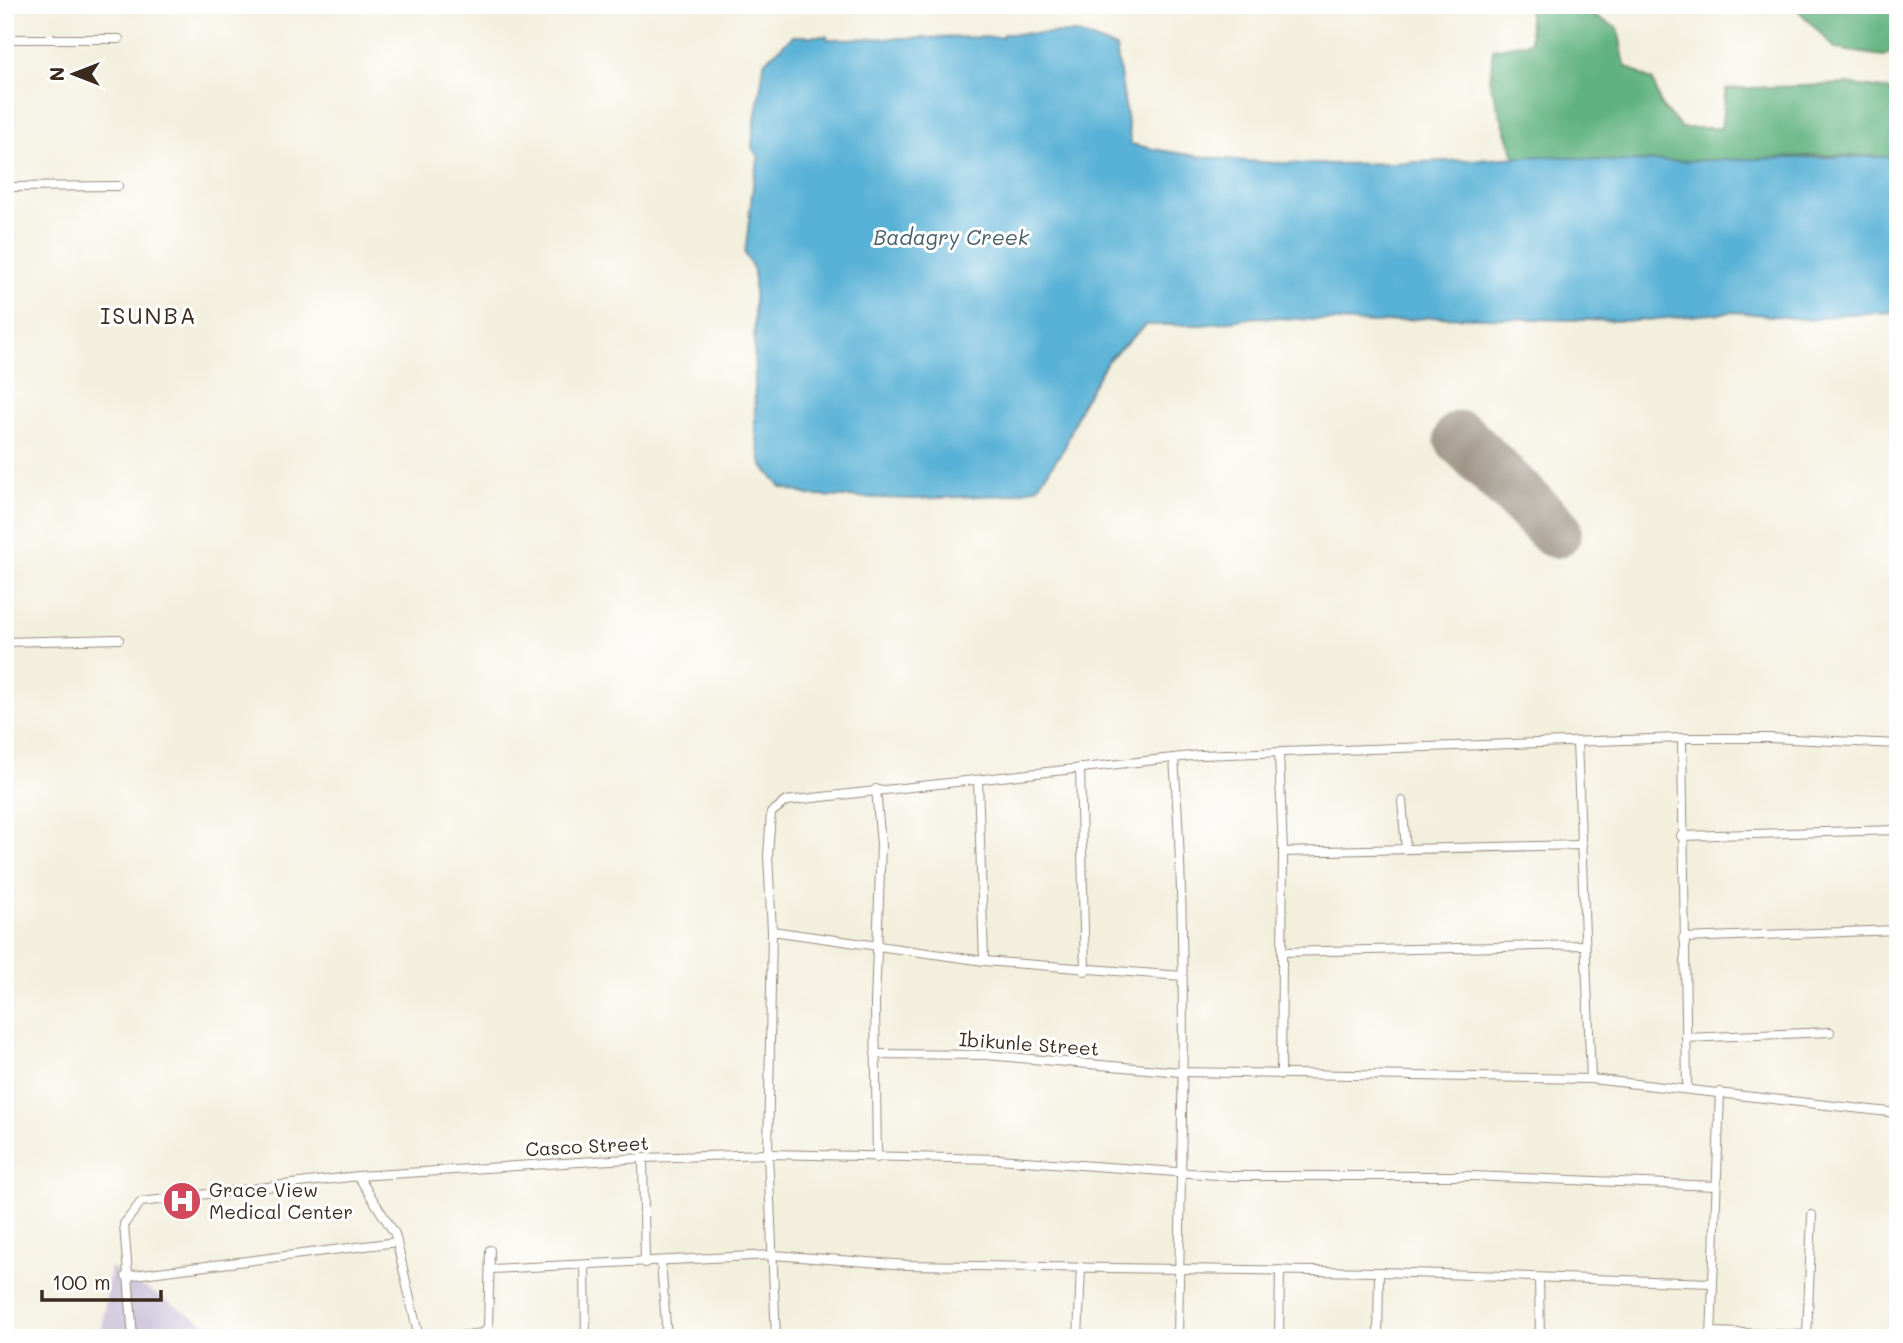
<svg xmlns="http://www.w3.org/2000/svg" width="1903" height="1343" font-family="Mali,sans-serif">
	<style>
		.industrial { fill: #c9bfd7 }
		.forest { fill: #61b27e; stroke: #4e6e4e; stroke-width: 2 }
		.water { fill: #59b1d6; stroke: #4a6e7a; stroke-width: 2 }
		.lines { fill: none; stroke-linecap: round; stroke-linejoin: round }
		.runway { stroke: #978c7e; stroke-width: 54 }
		.minor-casing { stroke: #978c7e; stroke-width: 10 }
		.minor { stroke: #fff; stroke-width: 8 }
		.labels { text-anchor: middle; stroke-width: 6; stroke-linejoin: round; paint-order: stroke }
		.street-label { font-size: 19px; fill: #3b2a1e; stroke: #fff }
		.poi-label { font-size: 19px; fill: #3b2a1e; stroke: #fff; text-anchor: start }
		.water-label { font-size: 21px; font-style: italic; fill: #476068; stroke: #fff }
		.quarter-label { font-size: 23px; letter-spacing: 2px; fill: #3b2a1e; stroke: #fff }
	</style>
	<rect width="100%" height="100%" fill="#fff"/>
	<filter id="ink" filterUnits="userSpaceOnUse"><feTurbulence type="fractalNoise" baseFrequency=".0143" numOctaves="2"/><feDisplacementMap in="SourceGraphic" scale="14" xChannelSelector="R" yChannelSelector="G"/><feConvolveMatrix kernelMatrix="1 2 1 2 8 2 1 2 1" color-interpolation-filters="sRGB"/></filter>
	<filter id="wash" filterUnits="userSpaceOnUse"><feTurbulence type="fractalNoise" baseFrequency=".00686" numOctaves="4" result="noise"/><feDisplacementMap in="SourceGraphic" scale="28" xChannelSelector="R" yChannelSelector="G"/><feGaussianBlur stdDeviation="1.57" result="paint"/><feColorMatrix in="noise" values="0 0 0 0 0 0 0 0 0 0 0 0 0 0 0 0 0 1.4 0 .05"/><feComposite in="paint" operator="in"/></filter>
	<g filter="url(#wash)">
		<rect width="100%" height="100%" fill="#f3efdd"/>
		<polygon class="industrial" points="110,1267 211,1327 225,1338 101,1338"/>
		<g class="forest">
			<polygon points="1528,5 1571,5 1618,28 1625,66 1653,81 1661,106 1682,128 1721,128 1726,89 1847,84 1898,91 1898,157 1820,155 1740,161 1611,161 1550,156 1515,158 1490,83 1493,49 1531,42"/>
			<polygon points="1793,5 1898,5 1898,50 1883,56 1836,49"/>
		</g>
		<path class="water" d="M 1075,33 L 1116,48 L 1131,144 C 1240,170 1358,165 1469,160 C 1496,159 1522,156 1549,156 C 1570,156 1591,161 1612,161 C 1707,163 1802,155 1898,157 L 1898,312 L 1841,314 L 1811,320 L 1735,312 L 1634,321 L 1435,317 L 1376,323 L 1257,317 L 1203,325 L 1146,325 L 1108,360 L 1081,405 L 1065,447 L 1037,487 L 1009,495 L 913,499 L 812,496 L 781,487 L 762,465 L 755,428 L 754,270 L 745,254 L 754,177 L 759,157 L 752,148 C 753,119 762,91 764,62 L 793,36 L 827,36 L 827,39 L 1002,37 L 1003,34 Z"/>
		<g class="lines">
			<polyline class="runway" points="1461,438 1555,531"/>
		</g>
	</g>
	<g filter="url(#ink)">
		<g class="lines">
			<g class="minor-casing">
				<g id="minor">
					<polyline points="5,39 119,39"/>
					<polyline points="5,187 118,186"/>
					<polyline points="5,642 119,639"/>
					<polyline points="1682,738 1687,1088"/>
					<polyline points="1577,742 1591,1079"/>
					<polyline points="1279,753 1283,852 1281,1075"/>
					<path d="M 1174,759 C 1189,951 1181,1145 1178,1338"/>
					<polyline points="1080,768 1085,971"/>
					<polyline points="978,780 984,961"/>
					<polyline points="876,789 881,845 875,1003 877,1158"/>
					<polyline points="1402,801 1406,849"/>
					<polyline points="1681,836 1898,830"/>
					<polyline points="1283,852 1582,845"/>
					<polyline points="772,931 984,961 1182,976"/>
					<polyline points="1683,938 1898,930"/>
					<polyline points="1282,952 1585,945"/>
					<polyline points="1686,1038 1830,1032"/>
					<polyline points="875,1054 986,1055 1181,1072 1591,1079 1898,1113"/>
					<polyline points="643,1158 645,1263"/>
					<polyline points="358,1176 395,1234 419,1338"/>
					<polyline points="661,1262 667,1338"/>
					<polyline points="585,1265 586,1338"/>
					<polyline points="491,1269 773,1255 908,1265 1379,1272 1712,1283"/>
					<polyline points="126,1276 397,1242"/>
					<polyline points="1539,1278 1540,1338"/>
					<polyline points="1711,1332 1807,1335 1806,1338"/>
					<polyline points="1807,1335 1812,1215"/>
					<polyline points="133,1338 124,1224 141,1202 358,1176 643,1158 768,1154 998,1159 1231,1176 1471,1176 1716,1186"/>
					<polyline points="442,1338 483,1333 488,1328 490,1250"/>
					<polyline points="776,1338 768,1154 772,931 768,856 771,813 786,801 1200,755 1682,738 1769,738 1898,744"/>
					<polyline points="1078,1338 1081,1267"/>
					<polyline points="1279,1338 1280,1270"/>
					<polyline points="1378,1338 1379,1272"/>
					<polyline points="1711,1338 1720,1092"/>
				</g>
			</g>
			<use href="#minor" class="minor"/>
		</g>
	</g>
	<defs>
		<g id="hospital-disc" transform="scale(2.0125)"><circle r="9.5" fill="#d1495b" stroke="#fff"/><path d="M-5-5h3v3.5h4V-5h3V5h-3V1.5h-4V5h-3Z" fill="#fff"/></g>
	</defs>
	<g fill-rule="evenodd">
		<use href="#hospital-disc" x="182" y="1201"/>
	</g>
	<g class="labels">
		<g class="street-label">
			<text transform="translate(1029 1044) rotate(4)" y="7">Ibikunle Street</text>
			<text transform="translate(587 1146) rotate(-3)" y="7">Casco Street</text>
		</g>
		<g class="poi-label">
			<text x="209" y="1197">Grace View<tspan x="209" dy="22">Medical Center</tspan></text>
		</g>
		<g class="water-label">
			<text x="951" y="245">Badagry Creek</text>
		</g>
		<g class="quarter-label">
			<text x="149" y="324">ISUNBA</text>
		</g>
	</g>
	<rect width="1903" height="1343" fill="none" stroke="#fff" stroke-width="28"/>
	<g transform="translate(74 74) rotate(270)" stroke="#ffffff" stroke-width="5" paint-order="stroke">
	<path d="M0-5L12 26L0 18L-12 26Z" fill="#3b2a1e"/>
	<text y="-10" font-size="19" font-weight="bold" text-anchor="middle" fill="#3b2a1e">N</text>
	</g>
	<path d="M42 1290v10h119v-10" fill="none" stroke="#3b2a1e" stroke-width="3.5"/>
	<text x="52" y="1290" font-size="21" fill="#3b2a1e" stroke="#ffffff" stroke-width="5" paint-order="stroke">100 m</text>
</svg>
